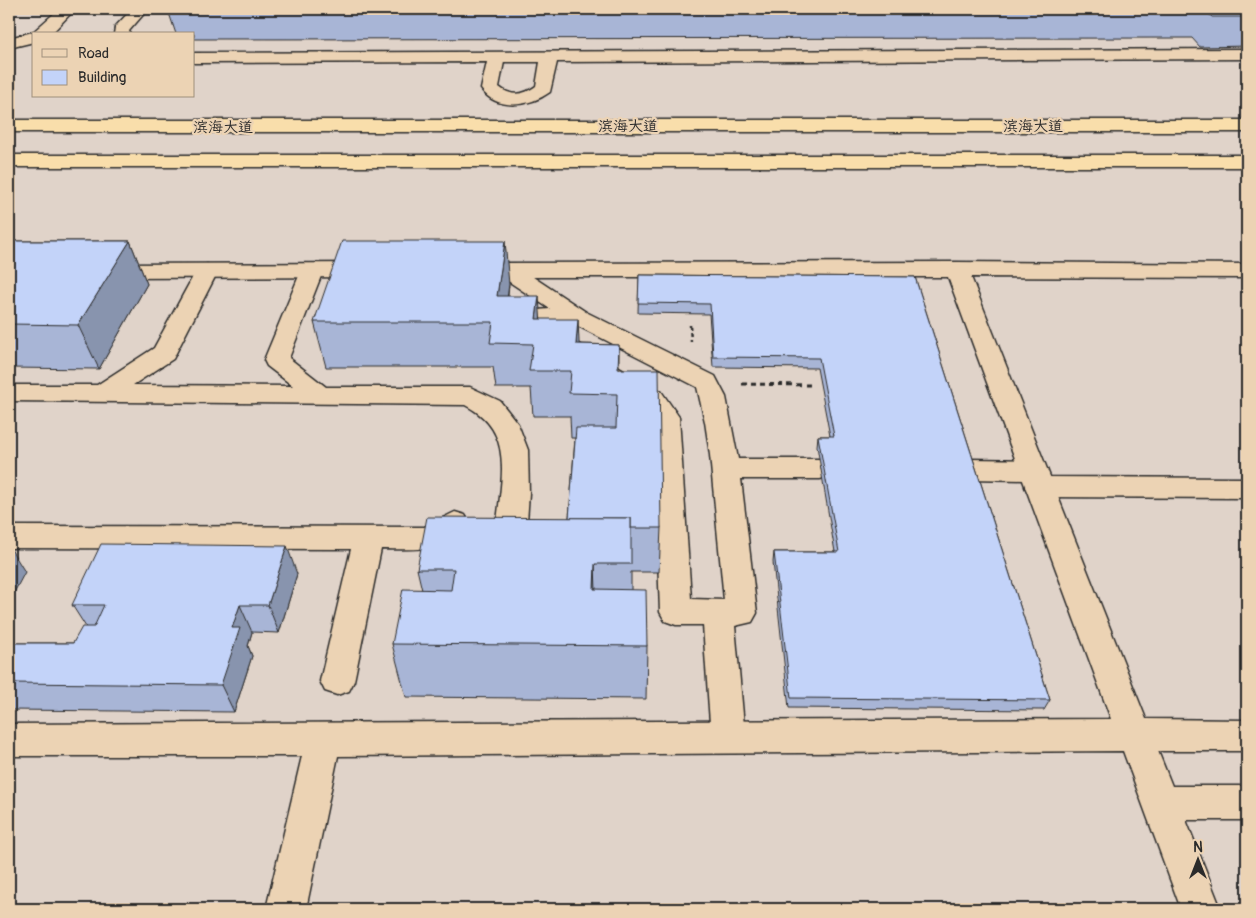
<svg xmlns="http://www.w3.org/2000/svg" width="1256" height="918" font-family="Pangolin,'LXGW WenKai TC',sans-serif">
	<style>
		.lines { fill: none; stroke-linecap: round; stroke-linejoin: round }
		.pedestrian-casing { stroke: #2b2b2b; stroke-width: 3 }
		.minor-casing { stroke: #2b2b2b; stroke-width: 3 }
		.trunk-casing { stroke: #2b2b2b; stroke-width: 3 }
		.path-far1 { stroke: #2b2b2b; stroke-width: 2.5; stroke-dasharray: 4 3; stroke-linecap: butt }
		.path { stroke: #2b2b2b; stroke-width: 3; stroke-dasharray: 5 4; stroke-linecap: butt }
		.pedestrian { fill: #ecd3b4; fill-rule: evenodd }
		.minor { fill: #ecd3b4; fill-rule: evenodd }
		.trunk { fill: #f9deab; fill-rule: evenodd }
		.wall { fill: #a8b5d6; stroke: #2b2b2b }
		.shaded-wall { fill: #8894ae; stroke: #2b2b2b }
		.building { fill: #c3d3f9; stroke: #2b2b2b }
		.labels { text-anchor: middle; stroke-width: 4.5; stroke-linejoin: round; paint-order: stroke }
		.far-street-label { font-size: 15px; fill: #2b2b2b; stroke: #ecd3b4 }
	</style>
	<rect width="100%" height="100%" fill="#e0d3c9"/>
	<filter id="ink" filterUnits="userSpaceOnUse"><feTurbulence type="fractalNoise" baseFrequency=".02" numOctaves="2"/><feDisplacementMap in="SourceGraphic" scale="10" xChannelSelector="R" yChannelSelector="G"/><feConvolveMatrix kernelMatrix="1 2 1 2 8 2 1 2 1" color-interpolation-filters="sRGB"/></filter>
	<g filter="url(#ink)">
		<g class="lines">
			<g class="pedestrian-casing">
				<g id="pedestrian">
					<path d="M 507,263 L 515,265 L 586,312 L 715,376 L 726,397 L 738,459 L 820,459 L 830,462 L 834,469 L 830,476 L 820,479 L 741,479 L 757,613 L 752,622 L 735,626 L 745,737 L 740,748 L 728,753 L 716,748 L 711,737 L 703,625 L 676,625 L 665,621 L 660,612 L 653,418 L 643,403 L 521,333 L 517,328 L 523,311 L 550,309 L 499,275 L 496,270 L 499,265 ZM 542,323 L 574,324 L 697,387 L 705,422 L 710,455 L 724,600 L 691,599 L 679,417 L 661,391 Z"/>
					<path d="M 207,264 L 215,266 L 218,271 L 176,353 L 173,359 L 133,385 L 293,386 L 267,366 L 264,360 L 301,271 L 304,266 L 312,264 L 320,266 L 323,271 L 289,358 L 326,387 L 470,387 L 500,401 L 518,424 L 528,450 L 529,493 L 527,522 L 522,530 L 512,533 L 502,530 L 497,522 C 502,475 514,430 465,405 L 9,401 L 9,385 L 97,385 L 154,348 L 196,271 L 199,266 Z"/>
					<polygon points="968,459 1033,460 1043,463 1047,470 1043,477 1247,478 1247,498 1039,497 1029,494 1025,487 1029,480 968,479 958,476 954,469 958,462"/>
					<path d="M 455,512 L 465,515 L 470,523 C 453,554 411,549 381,549 L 354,681 L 349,691 L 337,695 L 325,691 L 320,681 L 351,549 L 9,548 L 9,526 L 424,527 Z"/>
				</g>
			</g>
			<g class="minor-casing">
				<g id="minor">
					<polygon points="59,9 75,9 51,34 34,34 34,42 9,48 9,38 33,32"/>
					<polygon points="132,9 148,9 129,31 130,34 114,34 115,27"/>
					<path d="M 1247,49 L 1247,59 L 557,62 L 550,92 C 531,106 497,112 481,89 L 487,62 L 194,63 L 194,53 ZM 504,62 L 540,62 L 536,86 C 524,95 511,97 499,87 Z"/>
					<polygon points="956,262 1247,264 1247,278 971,277 1146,719 1247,720 1247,751 1158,751 1172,786 1247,786 1247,820 1186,820 1221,909 1181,909 1123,751 338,756 306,909 266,909 302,756 9,756 9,724 1111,719 948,277 470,277 462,275 459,270 462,265 470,263"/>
					<polygon points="370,263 378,265 381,270 378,275 370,277 105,278 97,276 94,271 97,266 105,264"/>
				</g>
			</g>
			<g class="trunk-casing">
				<g id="trunk">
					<rect x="9" y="120" width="1238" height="12"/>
					<rect x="9" y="155" width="1238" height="12"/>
				</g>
			</g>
			<polyline class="path-far1" points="690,325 691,342"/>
			<polyline class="path" points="742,384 811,385"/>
			<use href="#pedestrian" class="pedestrian"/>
			<use href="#minor" class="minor"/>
			<use href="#trunk" class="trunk"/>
		</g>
		<g class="wall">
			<polygon points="145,9 1247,9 1247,46 1200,47 1192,38 194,39 194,34 176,34 169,13 146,13"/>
			<polygon points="9,241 130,241 147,284 99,369 9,368"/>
			<polygon points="639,275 915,277 1050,700 1044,710 789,708 773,562 774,552 835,552 817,446 818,436 830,436 817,368 713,367 709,314 638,313"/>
			<polygon points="509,284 508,296 541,319 579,344 619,345 619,369 661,528 659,572 631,572 631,590 647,646 646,699 406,697 392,644 422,590 417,569 569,518 575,438 571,438 570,416 533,416 531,388 496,388 493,367 326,367 314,322"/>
			<polygon points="297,574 279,633 252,632 248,646 252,656 234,712 9,710 9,643 73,643 86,627 72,605"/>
		</g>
		<g class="shaded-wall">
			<polygon points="130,241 147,284 99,369 78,325"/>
			<polygon points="505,241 509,284 502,339 497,296"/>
			<polygon points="539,296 542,340 536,319"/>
			<polygon points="578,319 580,364 576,344"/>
			<polygon points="9,546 25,572 9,602"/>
			<polygon points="287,546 297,574 279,633 268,605"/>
			<polygon points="595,564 597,618 594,589"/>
			<polygon points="240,605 252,632 248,646 252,656 234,712 221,685 232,628"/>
		</g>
		<g class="building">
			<polygon points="170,9 1247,9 1247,17 1212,17 1203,9 168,10"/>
			<polygon points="9,241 130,241 78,325 9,324"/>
			<polygon points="342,241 505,241 497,296 539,296 536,319 578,319 576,344 619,345 618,369 659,369 661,528 631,528 631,518 569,518 576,428 616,428 617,394 569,393 571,371 529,371 533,344 490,343 493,322 314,322"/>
			<polygon points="639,275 915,277 1050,700 791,698 774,552 839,552 818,436 834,436 819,358 713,357 710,304 638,303"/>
			<polygon points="427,517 631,518 631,564 595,564 594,589 646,590 647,646 392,644 403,589 451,590 454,569 417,569"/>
			<polygon points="101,544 287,546 268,605 240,605 232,628 240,628 221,685 9,683 9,643 73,643 82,627 94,627 104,605 72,605"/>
		</g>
	</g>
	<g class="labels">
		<g class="far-street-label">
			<text x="628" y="131">滨海大道</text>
			<text x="1033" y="131">滨海大道</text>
			<text x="223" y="132">滨海大道</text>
		</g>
	</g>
	<rect width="1256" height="918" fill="none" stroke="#ecd3b4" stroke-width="30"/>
	<rect x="15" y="15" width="1226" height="888" fill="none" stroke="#2b2b2b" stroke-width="2" filter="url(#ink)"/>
	<rect x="32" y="32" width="162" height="65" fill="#ecd3b4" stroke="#9f907d"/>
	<rect x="42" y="49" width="25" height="8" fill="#ecd3b4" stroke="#9f907d"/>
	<text x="78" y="58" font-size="15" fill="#2b2b2b">Road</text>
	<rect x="42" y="70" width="25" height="15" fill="#c3d3f9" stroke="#9f907d"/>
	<text x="78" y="82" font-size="15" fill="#2b2b2b">Building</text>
	<g transform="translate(1198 860)" stroke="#ecd3b4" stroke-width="4" paint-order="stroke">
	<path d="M0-4L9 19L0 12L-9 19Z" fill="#2b2b2b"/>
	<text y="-8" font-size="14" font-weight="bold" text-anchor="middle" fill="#2b2b2b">N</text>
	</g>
</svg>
